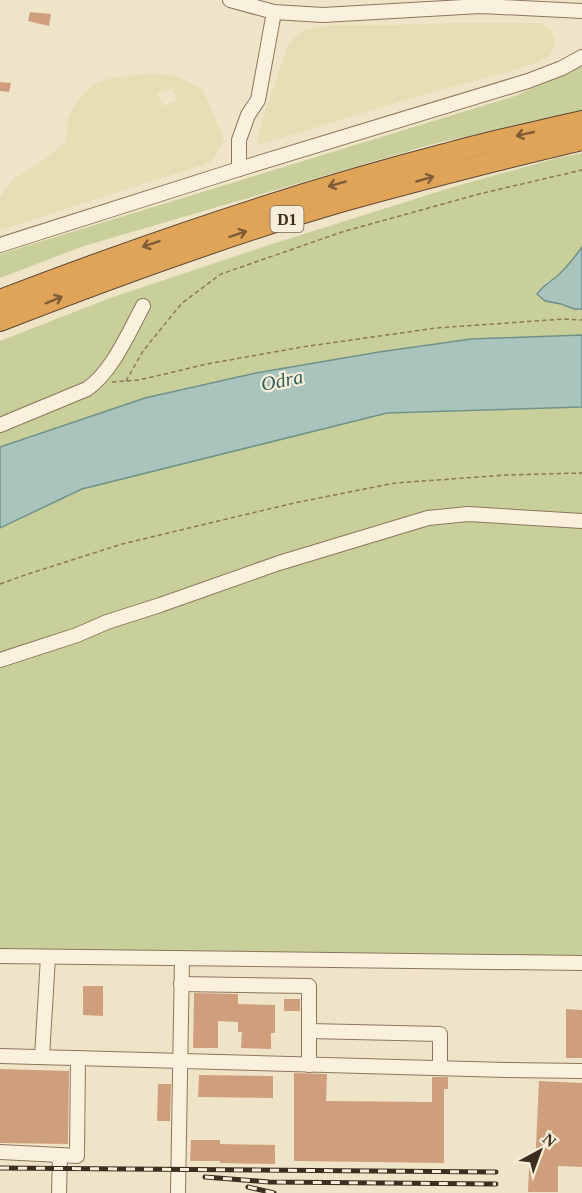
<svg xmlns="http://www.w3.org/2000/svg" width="582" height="1193" font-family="'Times New Roman',serif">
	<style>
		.farmland { fill: #e6deb5; fill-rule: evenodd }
		.green { fill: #c9cf9b }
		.water { fill: #a9c4bc; stroke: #6f938a; stroke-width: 1.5 }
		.building { fill: #cf9f7d }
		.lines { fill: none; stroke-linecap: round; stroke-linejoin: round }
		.minor-casing { stroke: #8d765c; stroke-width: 16 }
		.highway-casing { stroke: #5b4430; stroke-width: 22 }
		.path { stroke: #8d765c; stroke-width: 1.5; stroke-dasharray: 4.5 3; stroke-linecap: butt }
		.minor { stroke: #faf1dc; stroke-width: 14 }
		.highway { stroke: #e0a458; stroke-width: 20 }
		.rail-casing { stroke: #3d2e20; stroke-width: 5 }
		.rail { stroke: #f7eed8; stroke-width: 3; stroke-dasharray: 9; stroke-linecap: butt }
		.oneway { stroke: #7e5d36 }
		.labels { text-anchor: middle; stroke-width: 4.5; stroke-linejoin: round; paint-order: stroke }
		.shield { fill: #f7eed8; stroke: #756857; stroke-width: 1.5 }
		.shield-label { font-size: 16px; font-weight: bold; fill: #3d2e20 }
		.water-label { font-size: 20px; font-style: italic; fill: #2f5d5a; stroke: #f7eed8 }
	</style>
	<rect width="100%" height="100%" fill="#f0e4c8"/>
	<g class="farmland">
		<polygon points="452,23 539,23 551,30 556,42 549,57 521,68 409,99 258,145 257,141 263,117 288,45 301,31 330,25 392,25"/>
		<path d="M 140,74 L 164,74 L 179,77 L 203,90 L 224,139 L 213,160 L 205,164 L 0,230 L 0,197 L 14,178 L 38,164 L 66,142 L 68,119 L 71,112 L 81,96 L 93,85 L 108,79 ZM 172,89 L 177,101 L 163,106 L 157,93 Z"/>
	</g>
	<g class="green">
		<polygon points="582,67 582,111 433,144 84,246 0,278 0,254 515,96"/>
		<polygon points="582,153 582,247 570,263 556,277 545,283 545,301 561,304 574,309 582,309 582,335 471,339 379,352 256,373 145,398 0,447 0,341 110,298 266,246 453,187 557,158"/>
		<polygon points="582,407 582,963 0,956 0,528 82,489 387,413"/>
	</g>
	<g class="water">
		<path d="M 582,247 L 582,309 L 574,309 L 561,304 L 545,301 L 537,294 C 543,286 548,283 556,277 C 566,269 574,258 582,247 Z"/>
		<polygon points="582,335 582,407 387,413 82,489 0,528 0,447 145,398 256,373 379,352 471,339"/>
	</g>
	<g class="building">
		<polygon points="30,12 51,14 49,26 28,21"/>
		<polygon points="0,82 11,83 9,92 0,91"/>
		<polygon points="83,986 103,986 103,1016 83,1015"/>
		<polygon points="194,993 238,994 238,1004 275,1005 275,1033 271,1033 271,1049 241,1048 242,1032 238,1032 238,1022 218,1021 218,1048 193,1048"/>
		<rect x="284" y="999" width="16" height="12"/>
		<polygon points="566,1009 582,1010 582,1058 566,1058"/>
		<polygon points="0,1069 69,1071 68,1144 0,1143"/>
		<polygon points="294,1073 327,1074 326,1101 432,1102 432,1077 448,1077 448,1089 444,1089 444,1163 294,1161"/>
		<polygon points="199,1075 273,1076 273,1098 198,1097"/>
		<polygon points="539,1081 582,1083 582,1167 558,1166 558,1192 528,1192 529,1168 535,1168"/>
		<polygon points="158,1084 171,1084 170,1121 157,1121"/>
		<polygon points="191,1140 220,1140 220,1144 275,1145 275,1164 220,1163 220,1161 190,1161"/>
	</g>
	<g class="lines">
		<g class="minor-casing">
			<g id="minor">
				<polyline points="230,0 274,12 323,15 481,6 582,11"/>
				<polyline points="239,169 239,140 248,115 258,100 274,12"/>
				<polyline points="0,245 239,169 528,81 562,68 582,57"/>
				<path d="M 0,425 L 87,389 C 112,372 129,332 143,306"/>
				<polyline points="0,660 77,635 107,622 160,605 279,563 428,518 468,514 582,521"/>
				<polyline points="0,956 582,963"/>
				<polyline points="181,984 309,986 309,1065"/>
				<polyline points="309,1031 440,1034 440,1068"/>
				<polyline points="0,1056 506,1070 582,1071"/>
				<polyline points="42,1057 48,957"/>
				<polyline points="0,1152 60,1155 59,1193"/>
				<polyline points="60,1155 77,1156 78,1058"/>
				<polyline points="178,1193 182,958"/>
			</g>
		</g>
		<g class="highway-casing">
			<g id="highway">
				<path d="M 0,300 C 146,244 294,193 445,154 C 490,141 536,132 582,121"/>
				<path d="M 0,321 C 113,277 227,235 344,201 C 423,179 502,159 582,140"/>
			</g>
		</g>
		<g class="path">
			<polyline points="126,381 143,351 182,303 221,274 342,232 479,194 582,170"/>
			<polyline points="112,382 139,380 207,364 302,347 436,328 564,319 582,320"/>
			<polyline points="0,584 25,575 122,544 294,503 395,483 506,475 582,473"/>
		</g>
		<use href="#minor" class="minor"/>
		<use href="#highway" class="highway"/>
		<g class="rail-casing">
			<g id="rail">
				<polyline points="0,1168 496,1172"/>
				<polyline points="205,1177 269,1182 496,1184"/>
				<polyline points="248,1187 274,1193"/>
			</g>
		</g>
		<use href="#rail" class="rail"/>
	</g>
	<defs><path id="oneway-shaft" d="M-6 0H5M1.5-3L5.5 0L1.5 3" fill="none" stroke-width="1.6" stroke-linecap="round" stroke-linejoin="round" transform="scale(1.5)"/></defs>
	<g class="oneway">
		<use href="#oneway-shaft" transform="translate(525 134) rotate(167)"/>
		<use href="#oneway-shaft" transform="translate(425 179) rotate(-16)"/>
		<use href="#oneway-shaft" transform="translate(337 184) rotate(164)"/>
		<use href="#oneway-shaft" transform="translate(238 234) rotate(-18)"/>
		<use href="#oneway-shaft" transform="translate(151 244) rotate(161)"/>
		<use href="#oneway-shaft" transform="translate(54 300) rotate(-22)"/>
	</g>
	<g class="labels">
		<rect class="shield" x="270.5" y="206" width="33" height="26" rx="4.5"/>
		<g class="shield-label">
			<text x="287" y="225">D1</text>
		</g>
		<g class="water-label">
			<text transform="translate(282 380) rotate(-11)" y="7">Odra</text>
		</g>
	</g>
	<g transform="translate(540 1151) rotate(41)" stroke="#f7eed8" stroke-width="4.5" paint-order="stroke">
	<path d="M0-4.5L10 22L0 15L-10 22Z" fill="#3d2e20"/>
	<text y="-9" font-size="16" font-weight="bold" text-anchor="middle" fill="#3d2e20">N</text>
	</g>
</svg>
